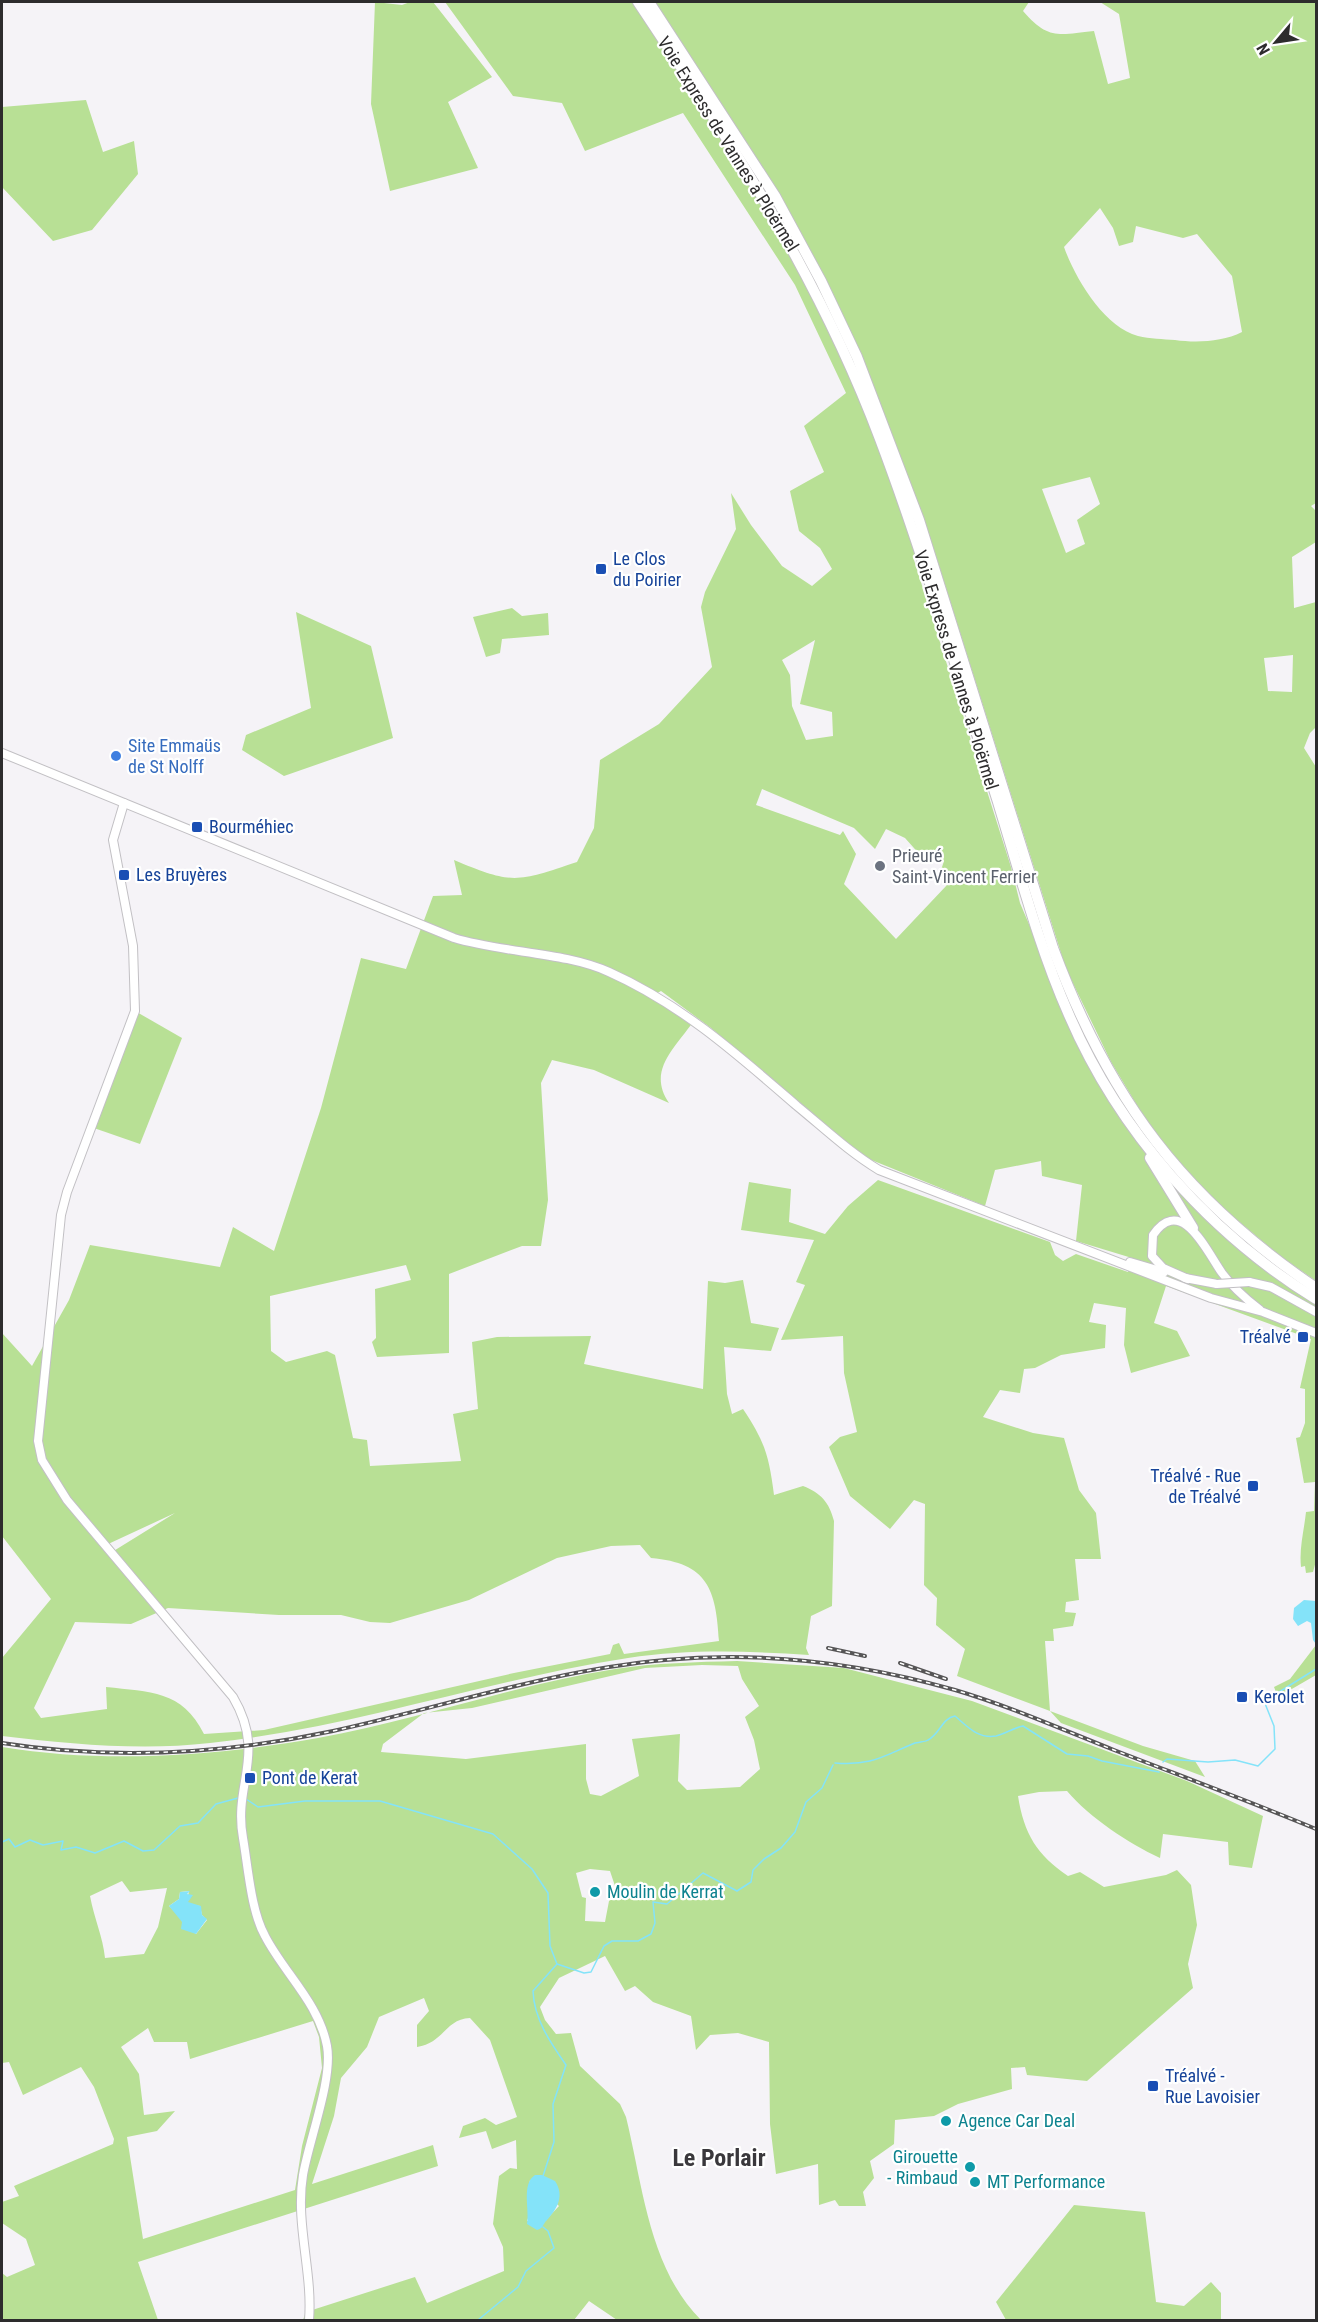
<svg xmlns="http://www.w3.org/2000/svg" width="1318" height="2322" font-family="'Roboto Condensed',sans-serif">
	<style>
		.green { fill: #b8e095; fill-rule: evenodd }
		.water { fill: #84e3f9 }
		.lines { fill: none; stroke-linecap: round; stroke-linejoin: round }
		.stream { stroke: #84e3f9; stroke-width: 1.5 }
		.secondary-casing { stroke: #c2c0c4; stroke-width: 10 }
		.trunk-casing { stroke: #c2c0c4; stroke-width: 12 }
		.secondary { stroke: #fff; stroke-width: 8 }
		.trunk { stroke: #fff; stroke-width: 10 }
		.rail-casing { stroke: #565556; stroke-width: 4 }
		.rail { stroke: #fff; stroke-width: 1.5; stroke-dasharray: 4.5; stroke-linecap: butt }
		.secondary-bridge-casing { stroke: #c2c0c4; stroke-width: 10; stroke-linecap: butt }
		.secondary-bridge { stroke: #fff; stroke-width: 8 }
		.transit-dot { fill: #1a4fb4; stroke: #fff; stroke-width: 2 }
		.shop-dot { fill: #3f7fe0; stroke: #fff; stroke-width: 2 }
		.worship-dot { fill: #6b7280; stroke: #fff; stroke-width: 2 }
		.culture-dot { fill: #0f9aa8; stroke: #fff; stroke-width: 2 }
		.labels { text-anchor: middle; stroke-width: 4.5; stroke-linejoin: round; paint-order: stroke }
		.street-label { font-size: 18px; fill: #2d2c2d; stroke: #fff }
		.transit-label { font-size: 18px; fill: #164399; stroke: #fff; text-anchor: start }
		.shop-label { font-size: 18px; fill: #366cbe; stroke: #fff; text-anchor: start }
		.worship-label { font-size: 18px; fill: #5b616d; stroke: #fff; text-anchor: start }
		.culture-label { font-size: 18px; fill: #0d838f; stroke: #fff; text-anchor: start }
		.district-label { font-size: 24px; font-weight: bold; fill: #3a383c; stroke: #fff }
	</style>
	<rect width="100%" height="100%" fill="#f5f3f7"/>
	<g class="green">
		<polygon points="375,2 402,5 410,2 433,2 492,77 448,102 478,168 390,191 371,104"/>
		<path d="M 445,2 L 1029,2 L 1023,11 C 1048,40 1058,35 1094,31 L 1108,84 L 1130,78 L 1119,14 L 1100,2 L 1316,2 L 1316,503 L 1311,506 L 1316,511 L 1316,542 L 1292,557 L 1294,608 L 1316,602 L 1316,727 L 1310,733 L 1304,748 L 1316,767 L 1316,1281 L 1280,1256 L 1224,1209 L 1181,1165 L 1147,1122 L 1111,1062 L 1066,969 L 934,550 L 914,560 L 1011,867 L 1020,903 L 1087,1061 L 1173,1186 L 1201,1215 L 1316,1302 L 1316,1561 L 1313,1572 L 1306,1573 L 1305,1566 L 1301,1567 C 1299,1548 1304,1531 1306,1512 L 1314,1511 L 1315,1482 L 1304,1483 L 1296,1438 L 1300,1437 L 1305,1423 L 1305,1389 L 1300,1388 L 1311,1339 L 1166,1286 L 1154,1323 L 1177,1331 L 1190,1356 L 1131,1373 L 1124,1345 L 1126,1308 L 1094,1303 L 1089,1322 L 1106,1325 L 1105,1348 L 1061,1355 L 1035,1368 L 1024,1369 L 1020,1393 L 1000,1390 L 983,1417 L 1033,1433 L 1064,1438 L 1079,1490 L 1096,1513 L 1101,1559 L 1075,1559 L 1079,1600 L 1066,1602 L 1065,1612 L 1076,1613 L 1073,1626 L 1053,1629 L 1054,1641 L 1045,1641 L 1050,1711 L 1143,1746 L 1195,1761 L 1205,1777 L 1061,1723 L 1050,1711 L 957,1676 L 965,1649 L 936,1625 L 937,1598 L 924,1585 L 925,1504 L 914,1500 L 890,1529 L 850,1496 L 829,1447 L 840,1437 L 857,1432 L 844,1373 L 843,1336 L 781,1340 L 805,1285 L 796,1282 L 814,1240 L 741,1230 L 749,1182 L 791,1189 L 789,1222 L 825,1234 L 848,1206 L 878,1180 L 1050,1242 L 1055,1255 L 1063,1261 L 1076,1254 L 1128,1272 L 1132,1258 L 1076,1241 L 1082,1185 L 1042,1176 L 1041,1161 L 995,1170 L 985,1206 L 864,1157 L 711,1028 L 661,991 L 650,997 L 693,1022 C 674,1049 647,1071 669,1103 L 594,1070 L 552,1060 L 541,1083 L 548,1200 L 541,1246 L 522,1246 L 449,1274 L 449,1353 L 377,1357 L 372,1342 L 376,1338 L 375,1289 L 411,1280 L 406,1265 L 270,1296 L 271,1351 L 286,1362 L 327,1351 L 335,1355 L 353,1438 L 367,1440 L 370,1466 L 461,1461 L 453,1414 L 478,1409 L 472,1342 L 497,1337 L 591,1336 L 584,1364 L 703,1389 L 708,1281 L 725,1283 L 743,1280 L 751,1323 L 779,1328 L 771,1351 L 724,1347 L 727,1394 L 732,1414 L 743,1409 C 765,1442 769,1456 774,1495 L 803,1486 C 821,1493 829,1502 834,1521 L 832,1606 L 811,1616 L 806,1648 L 809,1655 C 748,1651 688,1649 628,1658 C 487,1680 351,1728 210,1743 C 141,1751 70,1744 2,1736 L 2,1658 L 51,1599 L 2,1536 L 2,1333 L 32,1366 L 69,1300 L 90,1245 L 220,1267 L 233,1227 L 274,1251 L 321,1108 L 361,958 L 406,969 L 433,896 L 462,895 L 454,860 C 513,885 517,882 577,862 L 594,828 L 600,760 L 659,724 L 712,667 L 701,607 L 705,592 L 736,529 L 731,493 L 751,525 L 782,566 L 812,586 L 832,569 L 820,548 L 799,531 L 790,491 L 824,472 L 804,426 L 846,393 L 795,285 L 683,113 L 585,151 L 562,103 L 513,96 ZM 1100,208 L 1113,228 L 1119,246 L 1133,242 L 1136,226 L 1183,238 L 1197,234 L 1232,276 L 1242,332 C 1222,342 1196,343 1175,340 C 1163,339 1150,339 1138,336 C 1104,327 1075,278 1064,247 ZM 1090,477 L 1100,504 L 1077,520 L 1085,544 L 1066,553 L 1042,489 ZM 815,640 L 800,704 L 832,712 L 833,736 L 806,740 L 792,706 L 790,675 L 782,660 ZM 1293,655 L 1292,692 L 1268,691 L 1264,658 ZM 762,789 L 854,828 L 875,849 L 886,829 L 905,838 L 922,857 L 939,853 L 944,861 L 939,876 L 947,885 L 896,939 L 844,884 L 856,854 L 843,831 L 840,835 L 756,805 ZM 175,1513 L 112,1552 L 106,1545 ZM 640,1545 L 651,1558 C 708,1563 716,1589 719,1641 L 624,1654 L 619,1643 L 613,1645 L 610,1654 L 514,1673 L 264,1730 L 204,1734 C 182,1690 150,1692 106,1687 L 107,1709 L 41,1718 L 34,1708 L 75,1622 L 131,1624 L 168,1608 L 279,1615 L 341,1615 L 370,1622 L 390,1623 L 469,1600 L 557,1558 L 611,1546 Z"/>
		<polygon points="86,100 103,152 134,141 138,174 92,230 53,241 2,187 2,107"/>
		<polygon points="512,608 522,616 548,613 549,635 502,639 500,653 486,657 473,617"/>
		<polygon points="296,612 371,646 393,738 284,776 242,750 246,735 311,708"/>
		<polygon points="135,1011 182,1038 140,1144 91,1127"/>
		<polygon points="1316,1645 1316,1675 1278,1697 1274,1687 1290,1679"/>
		<path d="M 737,1661 L 844,1668 L 972,1701 L 1187,1781 L 1263,1816 L 1252,1868 L 1229,1865 L 1228,1842 L 1163,1834 L 1160,1858 C 1128,1843 1090,1818 1067,1791 L 1039,1792 L 1018,1796 C 1024,1834 1037,1855 1068,1876 L 1080,1872 L 1104,1887 L 1166,1875 L 1177,1870 L 1191,1885 L 1197,1925 L 1188,1964 L 1193,1988 L 1087,2081 L 1027,2075 L 1025,2067 L 1011,2068 L 1012,2089 L 958,2104 L 934,2116 L 895,2120 L 894,2144 L 870,2161 L 874,2178 L 863,2192 L 866,2206 L 839,2206 L 835,2200 L 819,2205 L 818,2164 L 776,2174 L 770,2124 L 769,2042 L 738,2033 L 710,2035 L 696,2050 L 691,2016 L 653,2002 L 635,1986 L 625,1991 L 605,1956 L 559,1978 L 540,2007 L 545,2020 L 556,2034 L 571,2033 L 580,2066 L 620,2104 L 626,2117 C 643,2186 649,2268 701,2320 L 617,2320 L 589,2301 L 574,2320 L 303,2320 L 306,2312 L 415,2277 L 427,2303 L 504,2271 L 503,2247 L 493,2224 L 499,2176 L 510,2168 L 517,2169 L 516,2140 L 492,2149 L 486,2131 L 459,2138 L 463,2126 L 485,2118 L 496,2125 L 517,2117 L 490,2040 L 470,2018 C 445,2019 444,2043 417,2047 L 417,2025 L 429,2011 L 424,1998 L 379,2017 L 367,2047 L 341,2078 L 334,2116 L 312,2184 L 433,2145 L 438,2166 L 138,2262 L 158,2320 L 2,2320 L 2,2273 L 7,2277 L 35,2265 L 26,2239 L 2,2223 L 2,2202 L 19,2196 L 14,2186 L 113,2144 L 114,2139 L 94,2087 L 81,2067 L 23,2095 L 9,2062 L 2,2063 L 2,1747 C 106,1764 215,1756 318,1738 C 418,1720 514,1685 615,1669 C 656,1663 696,1662 737,1661 ZM 702,1665 L 738,1666 L 742,1679 L 759,1706 L 745,1717 L 754,1740 L 760,1769 L 740,1787 L 687,1790 L 678,1781 L 680,1734 L 632,1739 L 639,1776 L 601,1796 L 590,1794 L 586,1779 L 586,1744 L 466,1759 L 381,1752 L 383,1744 L 424,1713 L 472,1708 L 645,1668 ZM 590,1869 L 610,1871 L 617,1892 L 609,1901 L 605,1922 L 585,1921 L 586,1898 L 582,1897 L 576,1873 ZM 122,1881 L 130,1892 L 167,1888 L 158,1927 L 144,1954 L 105,1958 C 103,1937 94,1918 90,1896 ZM 189,1891 L 187,1902 L 190,1905 L 200,1906 L 202,1915 L 207,1920 L 196,1934 L 184,1925 L 179,1915 L 169,1906 L 179,1899 L 180,1892 ZM 313,2021 L 319,2037 L 322,2068 L 302,2146 L 295,2190 L 143,2239 L 127,2137 L 157,2131 L 175,2111 L 144,2115 L 139,2074 L 121,2047 L 148,2028 L 154,2042 L 187,2042 L 190,2059 ZM 530,2180 L 559,2206 L 544,2222 L 527,2221 C 532,2211 527,2193 530,2180 Z"/>
		<polygon points="1074,2205 1145,2212 1156,2302 1184,2306 1211,2282 1221,2293 1221,2320 1006,2320 996,2302"/>
	</g>
	<g class="water">
		<polygon points="1304,1600 1316,1601 1316,1644 1313,1640 1311,1623 1307,1621 1298,1626 1293,1619 1294,1608"/>
		<polygon points="190,1891 187,1894 193,1895 188,1902 201,1906 202,1915 207,1919 196,1934 181,1929 182,1922 169,1906 179,1899 180,1892"/>
		<path d="M 535,2175 L 542,2175 L 555,2181 C 565,2196 557,2209 547,2220 C 542,2225 544,2228 537,2230 L 527,2224 C 530,2210 521,2184 535,2175 Z"/>
	</g>
	<g class="lines">
		<g class="stream">
			<polyline points="1279,1692 1316,1669"/>
			<polyline points="1163,1762 1167,1759 1208,1762 1235,1760 1258,1766 1275,1749 1274,1726 1264,1701 1268,1696"/>
			<path d="M 835,1763 C 872,1766 883,1756 915,1743 C 919,1742 925,1742 928,1740 C 940,1734 942,1718 955,1716 C 968,1727 978,1739 996,1736 C 1005,1734 1013,1728 1023,1726 L 1067,1754 L 1088,1756 L 1102,1761 L 1159,1772"/>
			<polyline points="246,1799 258,1807 305,1801 380,1801 493,1834 532,1869 548,1893 550,1946 557,1964 584,1973 591,1972 604,1946 612,1941 638,1941 651,1934 655,1923 653,1902 667,1904 703,1873 737,1891 751,1882 753,1870 764,1859 781,1848 795,1832 806,1802 822,1788 833,1765"/>
			<polyline points="2,1842 9,1839 15,1847 30,1840 43,1845 63,1841 61,1850 76,1847 95,1853 124,1841 143,1851 154,1850 180,1826 198,1823 216,1804 238,1798"/>
			<path d="M 543,2176 L 554,2142 L 553,2104 L 566,2065 C 550,2042 534,2019 533,1991 L 557,1964"/>
			<polyline points="478,2320 518,2287 526,2271 554,2248 548,2231 543,2227"/>
		</g>
		<g class="secondary-casing">
			<g id="secondary">
				<path d="M 2,753 L 454,938 C 503,953 565,952 609,972 C 681,1004 738,1055 797,1106 C 824,1128 849,1152 879,1170 L 1211,1298 L 1263,1312 L 1316,1333"/>
				<path d="M 124,803 L 113,840 L 133,946 L 135,1011 L 67,1192 L 61,1215 L 38,1441 L 42,1460 L 67,1500 L 233,1697 C 267,1755 233,1783 243,1838 C 248,1867 251,1911 265,1936 C 284,1973 319,2003 327,2046 C 333,2079 309,2140 303,2175 C 295,2223 313,2273 309,2320"/>
				<polyline points="1130,1262 1164,1272"/>
				<polyline points="1185,1278 1217,1284"/>
				<path d="M 1188,1279 L 1163,1268 L 1152,1256 L 1153,1235 C 1182,1193 1208,1254 1222,1273 C 1233,1288 1246,1299 1260,1310"/>
				<polyline points="1249,1282 1271,1287 1316,1312"/>
			</g>
		</g>
		<g class="trunk-casing">
			<g id="trunk">
				<path d="M 638,2 C 732,143 820,279 880,439 C 925,558 960,681 998,802 C 1020,874 1039,947 1069,1015 C 1119,1131 1209,1233 1316,1299"/>
				<path d="M 649,2 L 775,196 L 821,281 L 857,357 L 919,520 L 1053,948 C 1109,1099 1183,1198 1316,1288"/>
				<polyline points="1150,1158 1193,1228"/>
			</g>
		</g>
		<use href="#secondary" class="secondary"/>
		<use href="#trunk" class="trunk"/>
		<g class="rail-casing">
			<g id="rail">
				<polyline points="828,1648 865,1656"/>
				<polyline points="900,1663 946,1679"/>
				<path d="M 2,1743 C 111,1760 225,1754 333,1731 C 443,1707 552,1670 665,1660 C 762,1651 861,1663 955,1690 C 1009,1706 1061,1729 1114,1750 C 1181,1776 1249,1801 1316,1829"/>
			</g>
		</g>
		<use href="#rail" class="rail"/>
		<g class="secondary-bridge-casing">
			<polyline id="secondary-bridge" points="1217,1284 1249,1282"/>
		</g>
		<use href="#secondary-bridge" class="secondary-bridge"/>
	</g>
	<g class="transit-dot">
		<rect x="595" y="563" width="12" height="12" rx="3"/>
		<rect x="191" y="821" width="12" height="12" rx="3"/>
		<rect x="118" y="869" width="12" height="12" rx="3"/>
		<rect x="1297" y="1331" width="12" height="12" rx="3"/>
		<rect x="1247" y="1480" width="12" height="12" rx="3"/>
		<rect x="1236" y="1691" width="12" height="12" rx="3"/>
		<rect x="244" y="1772" width="12" height="12" rx="3"/>
		<rect x="1147" y="2080" width="12" height="12" rx="3"/>
	</g>
	<circle class="shop-dot" cx="116" cy="756" r="6"/>
	<circle class="worship-dot" cx="880" cy="866" r="6"/>
	<g class="culture-dot">
		<circle cx="595" cy="1892" r="6"/>
		<circle cx="946" cy="2121" r="6"/>
		<circle cx="970" cy="2167" r="6"/>
		<circle cx="975" cy="2182" r="6"/>
	</g>
	<g class="labels">
		<g class="street-label">
			<text transform="translate(728 144) rotate(58)" y="6">Voie Express de Vannes à Ploërmel</text>
			<text transform="translate(956 670) rotate(73)" y="6">Voie Express de Vannes à Ploërmel</text>
		</g>
		<g class="transit-label">
			<text x="613" y="565">Le Clos<tspan x="613" dy="21">du Poirier</tspan></text>
			<text x="209" y="833">Bourméhiec</text>
			<text x="136" y="881">Les Bruyères</text>
			<text x="1291" y="1343" text-anchor="end">Tréalvé</text>
			<text x="1241" y="1482" text-anchor="end">Tréalvé - Rue<tspan x="1241" dy="21">de Tréalvé</tspan></text>
			<text x="1254" y="1703">Kerolet</text>
			<text x="262" y="1784">Pont de Kerat</text>
			<text x="1165" y="2082">Tréalvé -<tspan x="1165" dy="21">Rue Lavoisier</tspan></text>
		</g>
		<g class="shop-label">
			<text x="128" y="752">Site Emmaüs<tspan x="128" dy="21">de St Nolff</tspan></text>
		</g>
		<g class="worship-label">
			<text x="892" y="862">Prieuré<tspan x="892" dy="21">Saint-Vincent Ferrier</tspan></text>
		</g>
		<g class="culture-label">
			<text x="607" y="1898">Moulin de Kerrat</text>
			<text x="958" y="2127">Agence Car Deal</text>
			<text x="958" y="2163" text-anchor="end">Girouette<tspan x="958" dy="21">- Rimbaud</tspan></text>
			<text x="987" y="2188">MT Performance</text>
		</g>
		<g class="district-label">
			<text x="719" y="2166">Le Porlair</text>
		</g>
	</g>
	<rect width="1318" height="2322" fill="none" stroke="#2d2c2d" stroke-width="6"/>
	<g transform="translate(1276 42) rotate(241)" stroke="#ffffff" stroke-width="4.5" paint-order="stroke">
	<path d="M0-4.5L10 22L0 15L-10 22Z" fill="#2d2c2d"/>
	<text y="-9" font-size="16" font-weight="bold" text-anchor="middle" fill="#2d2c2d">N</text>
	</g>
</svg>
